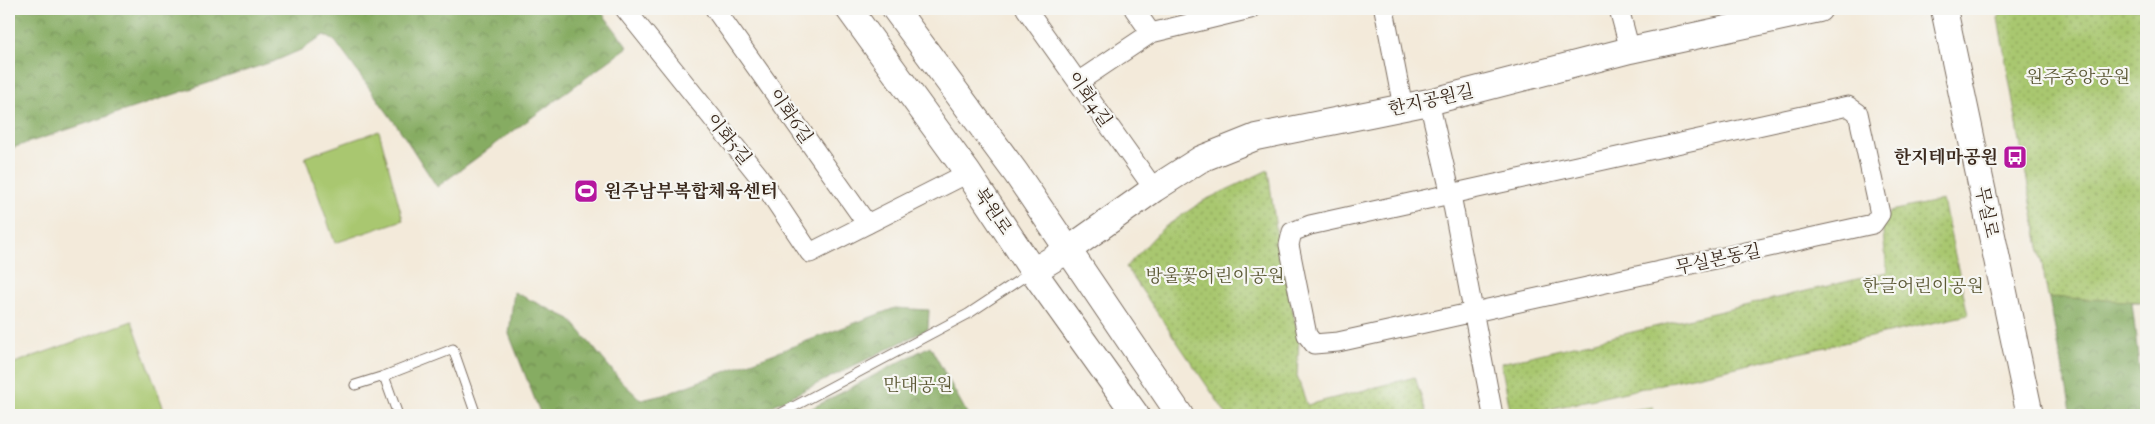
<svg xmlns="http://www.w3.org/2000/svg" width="2155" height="424" font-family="'IM FELL French Canon','Noto Serif KR',serif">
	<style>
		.forest { fill: url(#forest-crowns); stroke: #606b40 }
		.park { fill: url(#park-dots); stroke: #727846 }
		.pitch { fill: #a9c76f; stroke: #727846 }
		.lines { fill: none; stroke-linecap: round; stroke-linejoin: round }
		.lane-casing { stroke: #7b6d60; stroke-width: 11 }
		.street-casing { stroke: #7b6d60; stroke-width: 21 }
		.secondary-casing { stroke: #7b6d60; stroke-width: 28 }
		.lane { stroke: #fff; stroke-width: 9 }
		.street { stroke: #fff; stroke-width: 19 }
		.secondary { stroke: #fff; stroke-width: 26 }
		.labels { text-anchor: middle; stroke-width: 4.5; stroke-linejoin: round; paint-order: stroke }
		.park-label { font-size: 18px; fill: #5c5936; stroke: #f6f6f2 }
		.street-label { font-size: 18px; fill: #3b2a1e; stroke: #f6f6f2 }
		.poi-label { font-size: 18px; font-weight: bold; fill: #3b2a1e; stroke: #f6f6f2; text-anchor: end }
	</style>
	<defs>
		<pattern id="forest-crowns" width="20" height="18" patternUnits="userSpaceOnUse" patternTransform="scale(1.25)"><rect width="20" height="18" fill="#86ac62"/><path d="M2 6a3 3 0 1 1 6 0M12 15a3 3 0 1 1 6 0" fill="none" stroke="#6f8c50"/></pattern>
		<pattern id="park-dots" width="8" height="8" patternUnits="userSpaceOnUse" patternTransform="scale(1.25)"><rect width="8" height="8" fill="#a9c76f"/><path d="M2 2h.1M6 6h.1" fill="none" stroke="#8ba25b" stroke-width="1.8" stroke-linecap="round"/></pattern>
	</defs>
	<rect width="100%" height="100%" fill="#f6f6f2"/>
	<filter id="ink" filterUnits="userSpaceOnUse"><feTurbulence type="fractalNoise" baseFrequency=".02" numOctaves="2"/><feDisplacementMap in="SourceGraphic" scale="10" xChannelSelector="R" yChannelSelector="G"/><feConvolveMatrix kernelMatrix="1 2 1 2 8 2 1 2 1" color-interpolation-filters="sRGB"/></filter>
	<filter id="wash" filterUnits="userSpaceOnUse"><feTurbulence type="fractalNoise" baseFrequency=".0096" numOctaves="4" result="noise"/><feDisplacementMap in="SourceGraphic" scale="20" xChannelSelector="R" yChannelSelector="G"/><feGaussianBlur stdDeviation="1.12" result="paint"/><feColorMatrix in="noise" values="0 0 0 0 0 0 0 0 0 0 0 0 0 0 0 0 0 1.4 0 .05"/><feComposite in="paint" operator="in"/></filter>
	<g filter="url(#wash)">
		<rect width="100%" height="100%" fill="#f3eada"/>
		<g class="forest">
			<polygon points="9,9 599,9 628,47 437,187 400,130 335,41 324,35 303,49 275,61 9,149"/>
			<polygon points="2035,100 2146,302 2132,302 2141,384 2146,383 2146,415 2072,415 2044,274 2015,112"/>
			<polygon points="514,292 570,319 621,381 641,400 663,395 895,308 929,310 928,329 754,415 541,415 509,334"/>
			<polygon points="930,346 968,415 799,415"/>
		</g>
		<g class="park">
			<polygon points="2005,9 2146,9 2146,302 2048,297 1998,18"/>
			<polygon points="1268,170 1278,244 1299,339 1297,376 1307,405 1415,377 1427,415 1227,415 1126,267 1162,229 1203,201"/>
			<polygon points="1943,200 1968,315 1523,415 1511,415 1501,363 1887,272 1882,223 1890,211"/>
			<polygon points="1653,407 1655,415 1613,415 1612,413"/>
		</g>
		<g class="pitch">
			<polygon points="379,131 403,220 335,243 305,157"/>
			<polygon points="132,321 166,415 9,415 9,365"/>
		</g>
	</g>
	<g filter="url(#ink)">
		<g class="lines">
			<g class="lane-casing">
				<g id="lane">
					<polyline points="355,385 384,376"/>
					<polyline points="398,415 384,376 453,349 476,415"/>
					<polyline points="778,415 968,314 1030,273"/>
				</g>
			</g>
			<g class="street-casing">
				<g id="street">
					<polyline points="625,9 758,175 810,253 968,173"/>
					<polyline points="715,9 867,224"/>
					<polyline points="1026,9 1154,189"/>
					<polyline points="1134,9 1151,33"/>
					<polyline points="1384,9 1403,107"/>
					<polyline points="1619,9 1630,50"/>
					<polyline points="1078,82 1151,33 1250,9"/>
					<polyline points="1429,102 1451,195 1493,415"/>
					<polygon points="1848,106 1858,113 1880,214 1873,224 1338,342 1314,344 1307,335 1289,245 1292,232 1310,225"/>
				</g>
			</g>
			<g class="secondary-casing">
				<g id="secondary">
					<polyline points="849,9 968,173 1033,271 1136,415"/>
					<polyline points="895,9 1016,173 1180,415"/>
					<polyline points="1944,9 2030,415"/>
					<polyline points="1033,271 1068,250 1154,189 1201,159 1256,137 1429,102 1630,50 1819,9"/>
				</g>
			</g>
			<use href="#lane" class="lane"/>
			<use href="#street" class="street"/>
			<use href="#secondary" class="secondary"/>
		</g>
	</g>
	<defs>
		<g id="bus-square" transform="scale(1.25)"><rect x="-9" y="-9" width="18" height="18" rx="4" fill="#b5179e" stroke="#f6f6f2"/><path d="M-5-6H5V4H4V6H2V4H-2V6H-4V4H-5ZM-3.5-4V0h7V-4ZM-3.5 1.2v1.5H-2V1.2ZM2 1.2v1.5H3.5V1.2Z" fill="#fff"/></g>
		<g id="stadium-square" transform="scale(1.25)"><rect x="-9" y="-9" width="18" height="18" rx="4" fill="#b5179e" stroke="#f6f6f2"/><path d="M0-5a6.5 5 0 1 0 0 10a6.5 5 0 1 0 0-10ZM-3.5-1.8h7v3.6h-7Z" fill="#fff"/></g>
	</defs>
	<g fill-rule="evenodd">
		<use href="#bus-square" x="2015" y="157"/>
		<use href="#stadium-square" x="586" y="191"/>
	</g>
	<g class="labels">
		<g class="park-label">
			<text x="2078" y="83">원주중앙공원</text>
			<text x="1215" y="282">방울꽃어린이공원</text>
			<text x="1923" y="292">한글어린이공원</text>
			<text x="918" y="391">만대공원</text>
		</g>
		<g class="street-label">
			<text transform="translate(1090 99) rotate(55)" y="6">이화4길</text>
			<text transform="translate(1431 100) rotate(-13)" y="6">한지공원길</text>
			<text transform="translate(791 116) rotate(55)" y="6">이화6길</text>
			<text transform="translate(729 139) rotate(51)" y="6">이화5길</text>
			<text transform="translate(993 211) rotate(56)" y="6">북원로</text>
			<text transform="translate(1987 212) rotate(78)" y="6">무실로</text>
			<text transform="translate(1718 259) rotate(-12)" y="6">무실본동길</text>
		</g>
		<g class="poi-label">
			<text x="1998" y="163">한지테마공원</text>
			<text x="604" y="197" text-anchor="start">원주남부복합체육센터</text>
		</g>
	</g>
	<rect width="2155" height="424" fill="none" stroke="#f6f6f2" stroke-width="30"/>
</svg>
